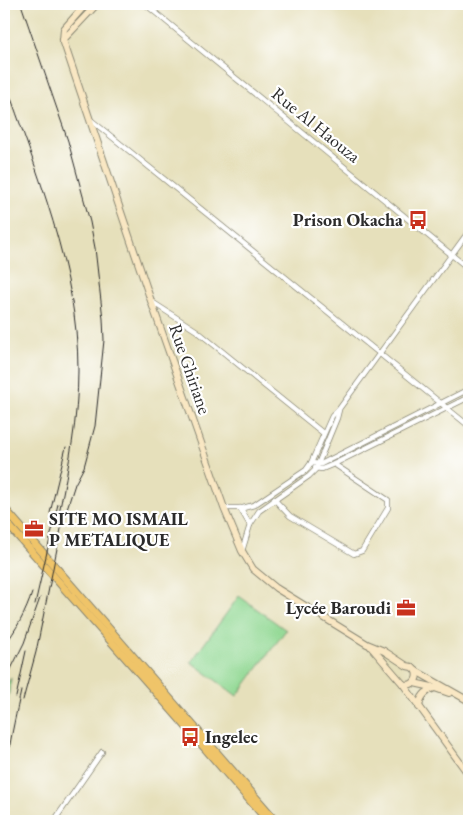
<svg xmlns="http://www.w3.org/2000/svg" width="473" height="825" font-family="'EB Garamond',serif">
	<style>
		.green { fill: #91d893; stroke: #5e825f }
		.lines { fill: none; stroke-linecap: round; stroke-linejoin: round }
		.street-casing { stroke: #888673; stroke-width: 6 }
		.secondary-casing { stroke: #888673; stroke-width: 8 }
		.primary-casing { stroke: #888673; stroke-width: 9 }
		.street { stroke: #fff; stroke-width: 4.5 }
		.secondary { stroke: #f9e7c3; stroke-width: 6 }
		.primary { stroke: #efc469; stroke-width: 7 }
		.rail { stroke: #2b2b2b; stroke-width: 1 }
		.labels { text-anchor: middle; stroke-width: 4.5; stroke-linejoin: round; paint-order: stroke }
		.street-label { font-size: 18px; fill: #2b2b2b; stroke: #fff }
		.poi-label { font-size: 18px; font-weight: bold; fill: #2b2b2b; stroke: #fff; text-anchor: end }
	</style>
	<rect width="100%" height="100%" fill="#fff"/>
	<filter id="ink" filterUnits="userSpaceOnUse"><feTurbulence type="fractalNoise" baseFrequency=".02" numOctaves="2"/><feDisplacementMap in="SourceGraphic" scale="10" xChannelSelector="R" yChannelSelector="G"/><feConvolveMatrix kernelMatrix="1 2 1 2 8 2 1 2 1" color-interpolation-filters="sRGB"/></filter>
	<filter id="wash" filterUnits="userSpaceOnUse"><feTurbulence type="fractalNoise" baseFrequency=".0096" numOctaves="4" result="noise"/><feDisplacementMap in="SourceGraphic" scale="20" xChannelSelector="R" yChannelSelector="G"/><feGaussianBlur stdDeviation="1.12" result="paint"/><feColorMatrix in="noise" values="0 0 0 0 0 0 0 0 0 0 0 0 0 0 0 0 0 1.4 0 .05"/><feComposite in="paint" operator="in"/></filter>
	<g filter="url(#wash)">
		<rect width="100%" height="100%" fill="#e6e0bb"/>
		<g class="green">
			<polygon points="239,596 286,630 237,696 191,662"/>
			<polygon points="11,678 4,726 4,687"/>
		</g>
	</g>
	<g filter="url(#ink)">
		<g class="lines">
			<g class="street-casing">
				<g id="street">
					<polyline points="145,4 469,269"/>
					<polyline points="91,120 469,426"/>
					<polyline points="152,302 197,331 323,433"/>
					<polyline points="311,463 321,464 469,389"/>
					<polyline points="315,468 322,469 334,464 469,397"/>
					<polyline points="274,499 290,516 354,554 362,551 388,508 388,500 334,464"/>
					<polyline points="224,508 243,508 254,505 306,470 311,463 332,416 339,409 469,231"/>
					<polyline points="240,508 250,525"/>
					<polyline points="242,551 250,525 259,511 309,476 316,469 337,418 339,410"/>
					<polyline points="54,821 102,752"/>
				</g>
			</g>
			<g class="secondary-casing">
				<g id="secondary">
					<polyline points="86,4 64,29 63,40 151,301 224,508 242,551 253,569 276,588 367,644 384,651 407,666 412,667 416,671 469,701"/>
					<polyline points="63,40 97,4"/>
					<path d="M 371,647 L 403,684 C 412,687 419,680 416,671"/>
					<polyline points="414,683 432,687 449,693"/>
					<polyline points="403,684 469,775"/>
					<path d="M 419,707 C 420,697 425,691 435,688"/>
				</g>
			</g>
			<g class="primary-casing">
				<g id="primary">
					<polyline points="4,508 276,821"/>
					<polyline points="4,520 178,717 268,821"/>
				</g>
			</g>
			<use href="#street" class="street"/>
			<use href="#secondary" class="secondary"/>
			<use href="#primary" class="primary"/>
			<g class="rail">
				<polyline points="21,4 68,141 90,222 95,248 103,319 104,340 95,426 84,467 75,484 62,524 36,652 23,700"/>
				<path d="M 4,78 C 36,172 78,269 78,370 C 78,419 69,465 59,513"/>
				<polyline points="50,513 66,447"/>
				<polyline points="35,604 58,504"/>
				<path d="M 4,646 C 16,630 26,612 32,593"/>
				<polyline points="4,683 24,643 40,598"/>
				<polyline points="16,697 26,651"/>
				<path d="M 5,821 C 1,778 12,733 21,691"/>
			</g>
		</g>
	</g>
	<defs>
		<g id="bus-bare" transform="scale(1.5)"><path d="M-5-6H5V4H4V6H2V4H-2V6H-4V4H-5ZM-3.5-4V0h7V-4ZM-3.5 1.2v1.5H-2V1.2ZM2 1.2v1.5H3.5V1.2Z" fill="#c8321e" stroke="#fff" stroke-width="2.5" paint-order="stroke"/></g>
		<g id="office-bare" transform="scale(1.5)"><path d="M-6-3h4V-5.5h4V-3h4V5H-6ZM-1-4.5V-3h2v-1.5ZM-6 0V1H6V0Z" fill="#c8321e" stroke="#fff" stroke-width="2.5" paint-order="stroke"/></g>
	</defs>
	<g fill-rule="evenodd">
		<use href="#bus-bare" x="418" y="220"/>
		<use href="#office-bare" x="34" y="529"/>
		<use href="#office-bare" x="406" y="608"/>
		<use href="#bus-bare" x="190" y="737"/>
	</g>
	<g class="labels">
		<g class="street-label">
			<text transform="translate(316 125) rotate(39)" y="6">Rue Al Haouza</text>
			<text transform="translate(190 369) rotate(71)" y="6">Rue Ghiriane</text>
		</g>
		<g class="poi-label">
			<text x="403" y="226">Prison Okacha</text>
			<text x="49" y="525" text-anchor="start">SITE MO ISMAIL<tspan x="49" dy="21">P METALIQUE</tspan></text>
			<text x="391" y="614">Lycée Baroudi</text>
			<text x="205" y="743" text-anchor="start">Ingelec</text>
		</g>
	</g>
	<rect width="473" height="825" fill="none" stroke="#fff" stroke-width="20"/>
</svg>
